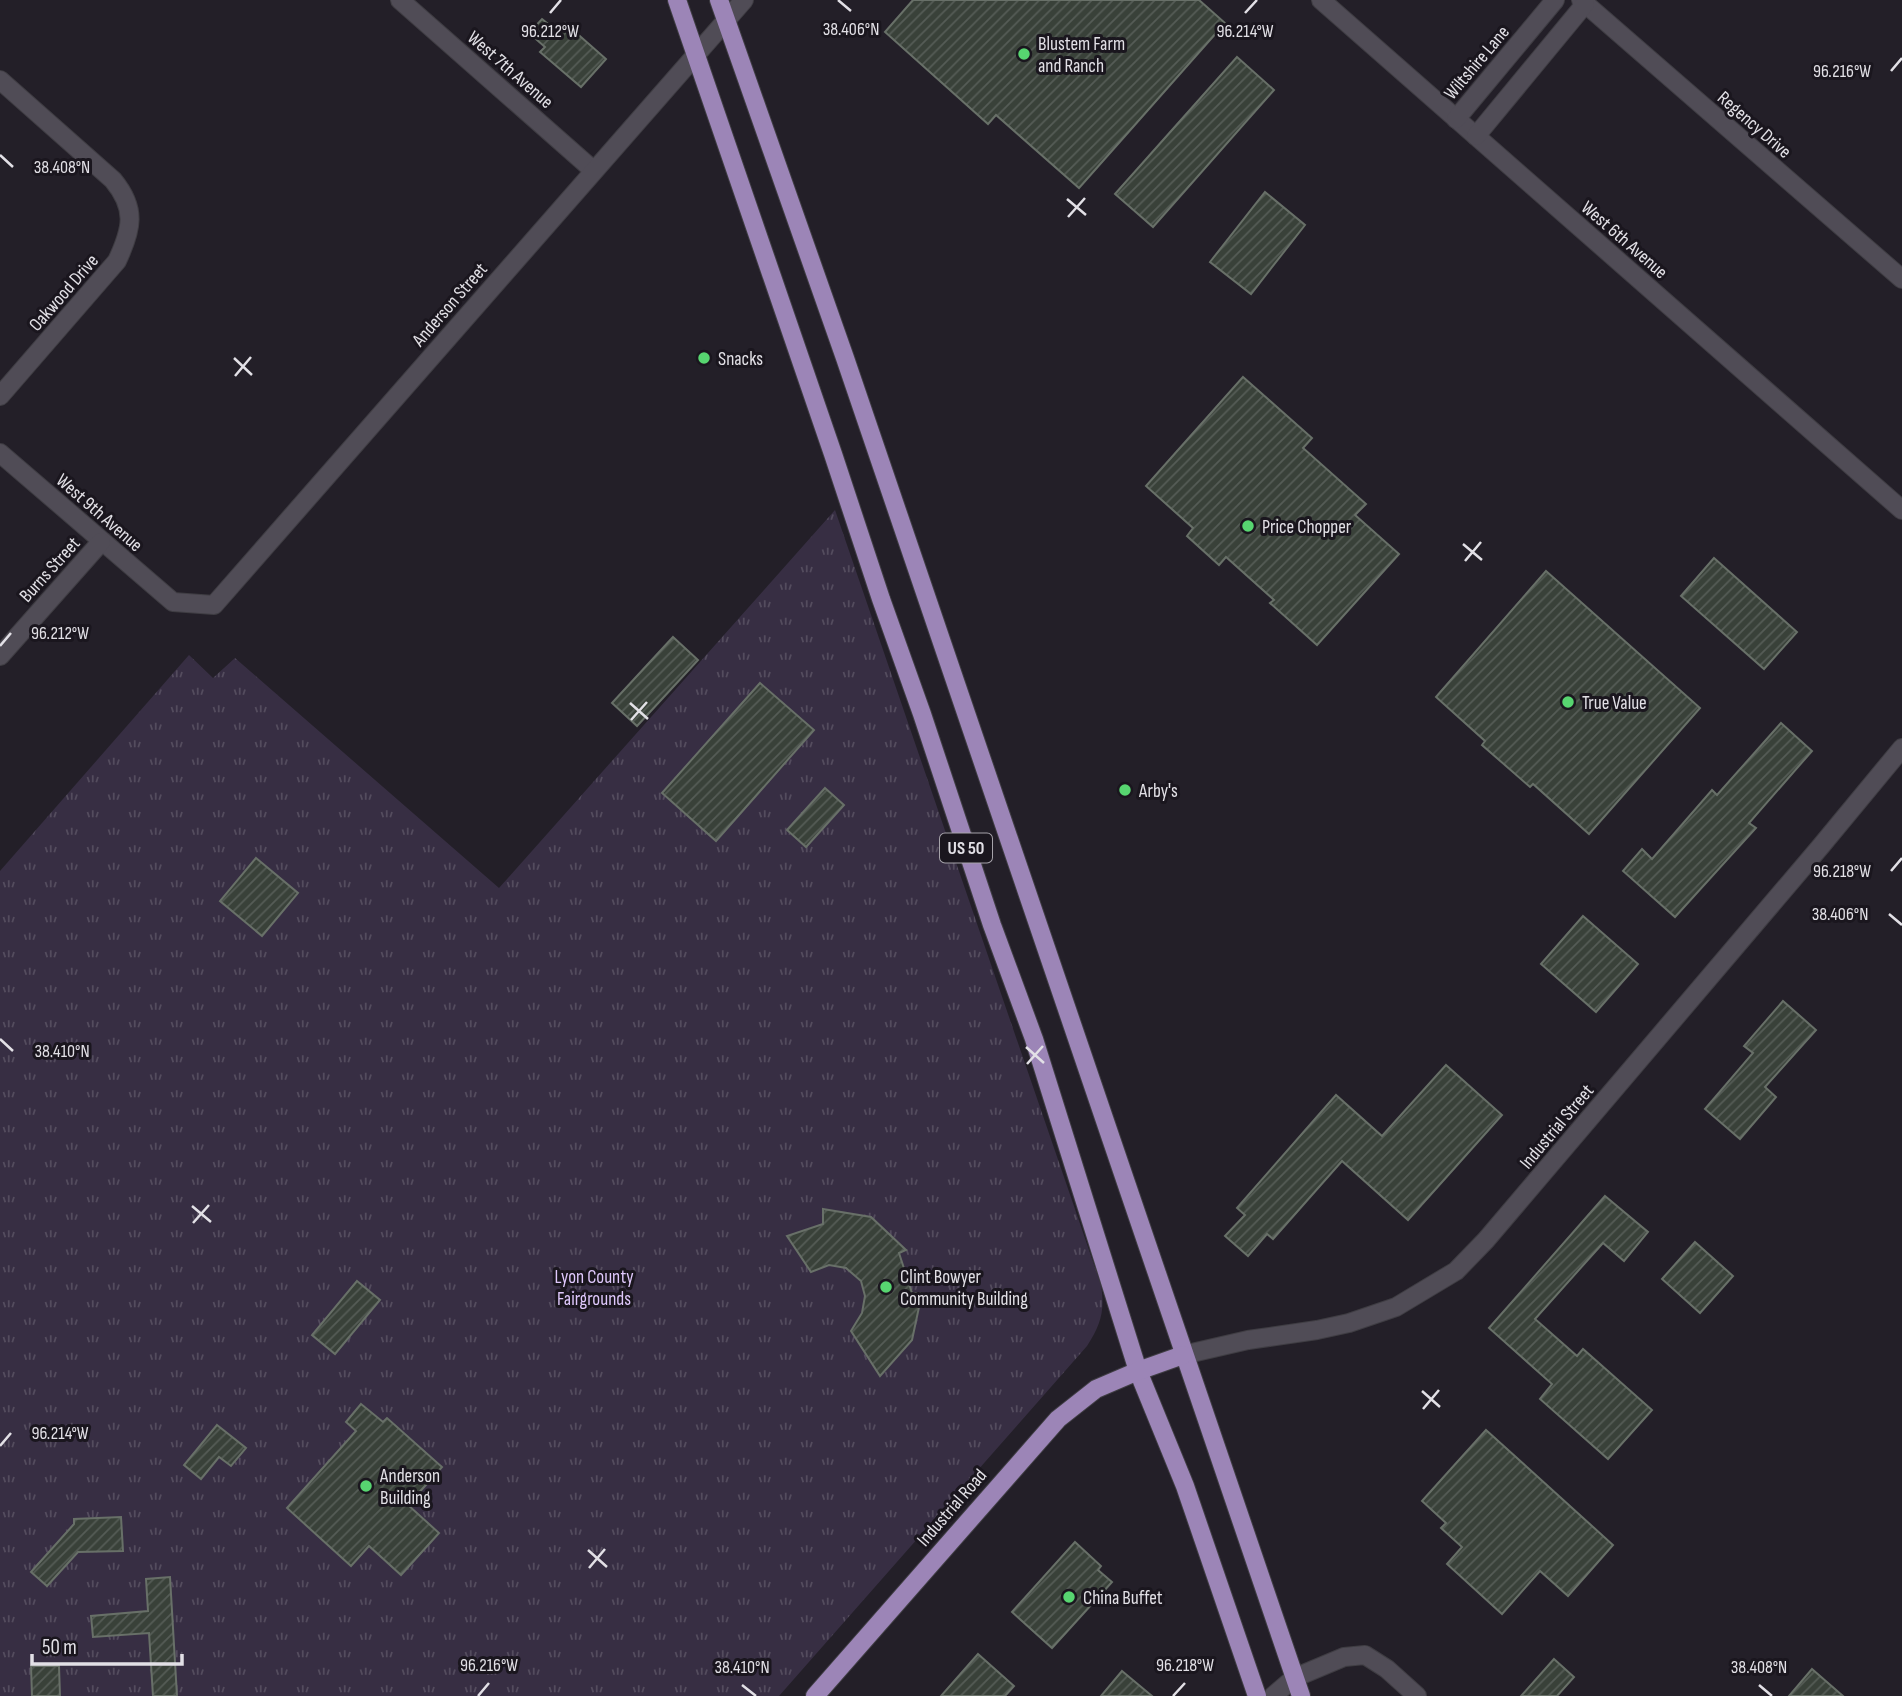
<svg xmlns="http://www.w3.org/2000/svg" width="1902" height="1696" font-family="'Sofia Sans Condensed',sans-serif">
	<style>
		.park { fill: url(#park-tufts) }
		.building { fill: url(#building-hatch); stroke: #687068; stroke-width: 2 }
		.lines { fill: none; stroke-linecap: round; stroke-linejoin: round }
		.minor-casing { stroke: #3f3d43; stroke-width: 20 }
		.major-casing { stroke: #3f3d43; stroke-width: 20 }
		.minor { stroke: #504c56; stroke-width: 18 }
		.major { stroke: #9c85b7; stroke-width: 18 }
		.ticks { fill: none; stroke: #e2e0e6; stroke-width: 2.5 }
		.poi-dot { fill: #57d570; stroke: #1a161e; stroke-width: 2.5 }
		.labels { text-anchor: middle; stroke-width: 6; stroke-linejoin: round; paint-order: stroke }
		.shield { fill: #1a161e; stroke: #a6a3aa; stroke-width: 2 }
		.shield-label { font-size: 18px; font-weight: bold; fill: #e2e0e6 }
		.poi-label { font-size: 19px; fill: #e2e0e6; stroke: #1a161e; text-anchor: start }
		.street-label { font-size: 19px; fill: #e2e0e6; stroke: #1a161e }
		.park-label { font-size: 19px; fill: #dfc8fc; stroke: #1a161e }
		.ticks-label { font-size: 18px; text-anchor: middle; fill: #e2e0e6; stroke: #1a161e; stroke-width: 6; stroke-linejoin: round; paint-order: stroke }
	</style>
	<defs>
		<pattern id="park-tufts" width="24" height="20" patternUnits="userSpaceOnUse" patternTransform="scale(1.75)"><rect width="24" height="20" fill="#372e43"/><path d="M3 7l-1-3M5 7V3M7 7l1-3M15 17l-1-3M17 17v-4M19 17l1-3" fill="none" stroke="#544c5e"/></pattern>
		<pattern id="building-hatch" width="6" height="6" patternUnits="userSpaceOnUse" patternTransform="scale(1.75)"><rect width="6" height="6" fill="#394139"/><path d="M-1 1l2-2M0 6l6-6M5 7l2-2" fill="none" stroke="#555c56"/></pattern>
	</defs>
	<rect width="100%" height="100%" fill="#231f28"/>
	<path class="park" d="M 835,510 L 1101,1285 C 1105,1311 1101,1324 1087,1346 L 779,1696 L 0,1696 L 0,871 L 189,655 L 213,678 L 235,658 L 499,888 Z"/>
	<g class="building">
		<polygon points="913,0 1199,0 1225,23 1079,188 996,115 988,124 885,32"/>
		<polygon points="542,19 558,32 565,23 606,59 581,87 540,52 545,47 529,33"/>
		<polygon points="1237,57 1274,90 1153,227 1115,194"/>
		<polygon points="1265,192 1305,225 1251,294 1210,262"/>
		<polygon points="1243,377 1312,438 1303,448 1366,504 1355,515 1399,554 1317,645 1270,603 1274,600 1226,557 1219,565 1187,536 1193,528 1146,486"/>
		<polygon points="1714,558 1797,632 1764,669 1681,596"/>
		<polygon points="1546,571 1700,708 1589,834 1533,784 1530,787 1482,745 1485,741 1436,697"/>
		<polygon points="673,637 698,660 637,726 612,703"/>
		<polygon points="760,683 814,730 716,841 662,793"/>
		<polygon points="1781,723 1812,751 1749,823 1756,828 1675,917 1623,871 1642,849 1652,859 1712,790 1717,795"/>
		<polygon points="825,788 844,805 806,847 787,830"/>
		<polygon points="256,858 298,893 262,936 220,901"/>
		<polygon points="1583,916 1638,964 1596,1012 1541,964"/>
		<polygon points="1783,1001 1816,1030 1765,1087 1776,1097 1740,1139 1705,1109 1753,1053 1744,1046"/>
		<polygon points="1446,1065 1502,1115 1408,1220 1342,1161 1273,1239 1267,1234 1248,1256 1225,1236 1245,1215 1237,1208 1336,1095 1382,1136"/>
		<polygon points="1605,1196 1648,1232 1624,1261 1603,1243 1535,1319 1577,1356 1583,1349 1652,1410 1608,1459 1540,1399 1552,1384 1489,1328"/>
		<polygon points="823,1209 871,1217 906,1250 899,1253 912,1293 922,1293 912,1340 880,1376 851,1331 862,1313 865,1296 861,1281 846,1268 829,1265 811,1272 787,1236 823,1224"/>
		<polygon points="1695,1242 1733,1276 1700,1313 1662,1279"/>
		<polygon points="357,1281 380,1300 335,1354 312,1335"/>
		<polygon points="361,1404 383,1422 387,1418 442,1467 408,1505 439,1533 401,1575 369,1546 351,1566 287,1508 356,1431 346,1422"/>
		<polygon points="217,1425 246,1448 231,1466 219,1457 201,1479 184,1465"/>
		<polygon points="1486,1430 1613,1545 1568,1596 1540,1571 1502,1614 1447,1564 1462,1547 1441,1528 1446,1523 1422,1501"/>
		<polygon points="121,1517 123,1551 78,1552 47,1586 31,1572 74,1524 74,1519"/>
		<polygon points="1075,1542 1101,1566 1098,1570 1112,1582 1052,1648 1012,1612"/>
		<polygon points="170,1577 177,1696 153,1696 149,1633 93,1637 91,1616 148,1611 146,1579"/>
		<polygon points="978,1654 1014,1686 1005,1696 941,1696"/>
		<polygon points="1554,1659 1574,1677 1557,1696 1521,1696"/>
		<polygon points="31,1666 59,1666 60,1696 32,1696"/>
		<polygon points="1812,1669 1843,1696 1789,1696"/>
		<polygon points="1122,1671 1152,1696 1101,1696"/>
	</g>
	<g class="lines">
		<g class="minor-casing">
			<g id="minor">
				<polyline points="400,0 593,170"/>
				<polyline points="1321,0 1902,510"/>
				<polyline points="1581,0 1902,279"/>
				<path d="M 0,80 L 113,180 C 137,209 132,229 117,261 L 0,396"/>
				<polyline points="1456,119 1555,0"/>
				<polyline points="1476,136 1585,4"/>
				<polyline points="0,453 173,602 214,605 744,0"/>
				<polyline points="0,656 101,542"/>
				<polyline points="1183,1355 1248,1340 1317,1330 1349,1323 1396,1307 1456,1271 1486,1240 1821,846 1902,748"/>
				<polyline points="1273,1696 1294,1678 1344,1657 1365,1655 1387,1669 1417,1696"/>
			</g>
		</g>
		<g class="major-casing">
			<g id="major">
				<polyline points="677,0 833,454 881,599 922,714 992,925 1034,1039 1138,1371 1185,1486 1257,1696"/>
				<polyline points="719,0 845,358 1301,1696"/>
				<polyline points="815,1696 1058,1419 1096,1389 1138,1371 1183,1355"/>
			</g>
		</g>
		<use href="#minor" class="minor"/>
		<use href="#major" class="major"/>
	</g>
	<path class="ticks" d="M 838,0 L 851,11M 550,13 L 561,0M 1245,13 L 1257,0M 1891,71 L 1902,58M 0,155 L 13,167M 1067,199 L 1086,215M 1068,217 L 1085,198M 234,358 L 252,375M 235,376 L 251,357M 1463,544 L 1482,560M 1465,561 L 1481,542M 0,646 L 11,633M 630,703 L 648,719M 631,720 L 647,702M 1891,871 L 1902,858M 1889,914 L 1902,925M 0,1039 L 13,1051M 1026,1047 L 1044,1063M 1027,1064 L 1043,1046M 192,1206 L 211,1222M 193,1223 L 209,1205M 1422,1391 L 1440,1407M 1423,1409 L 1439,1390M 0,1446 L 11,1433M 588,1550 L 607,1567M 589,1568 L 605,1549M 742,1685 L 756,1696M 1759,1685 L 1772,1696M 478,1696 L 489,1683M 1173,1696 L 1185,1683"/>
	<g class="poi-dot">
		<circle cx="1024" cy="54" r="7"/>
		<circle cx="704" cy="358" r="7"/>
		<circle cx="1248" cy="526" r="7"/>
		<circle cx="1568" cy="702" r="7"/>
		<circle cx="1125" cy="790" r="7"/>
		<circle cx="886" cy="1287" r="7"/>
		<circle cx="366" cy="1486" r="7"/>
		<circle cx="1069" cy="1597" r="7"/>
	</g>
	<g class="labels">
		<rect class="shield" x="940" y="833.5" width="52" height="29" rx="5"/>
		<g class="shield-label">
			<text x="966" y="854">US 50</text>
		</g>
		<g class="poi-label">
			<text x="1038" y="50">Blustem Farm<tspan x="1038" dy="22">and Ranch</tspan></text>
			<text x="718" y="365">Snacks</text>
			<text x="1262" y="533">Price Chopper</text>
			<text x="1582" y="709">True Value</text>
			<text x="1139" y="797">Arby's</text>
			<text x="900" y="1283">Clint Bowyer<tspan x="900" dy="22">Community Building</tspan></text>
			<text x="380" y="1482">Anderson<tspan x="380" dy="22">Building</tspan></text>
			<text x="1083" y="1604">China Buffet</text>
		</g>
		<g class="street-label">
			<text transform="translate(1476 62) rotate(-50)" y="7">Wiltshire Lane</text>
			<text transform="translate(511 69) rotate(41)" y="7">West 7th Avenue</text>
			<text transform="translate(1755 124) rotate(41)" y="7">Regency Drive</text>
			<text transform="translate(1625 239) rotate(41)" y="7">West 6th Avenue</text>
			<text transform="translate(63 292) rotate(-49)" y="7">Oakwood Drive</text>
			<text transform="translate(449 304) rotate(-49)" y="7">Anderson Street</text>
			<text transform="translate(100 512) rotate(41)" y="7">West 9th Avenue</text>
			<text transform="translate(49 569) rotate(-48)" y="7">Burns Street</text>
			<text transform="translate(1556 1126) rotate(-50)" y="7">Industrial Street</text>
			<text transform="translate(951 1507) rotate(-49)" y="7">Industrial Road</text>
		</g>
		<g class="park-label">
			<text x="594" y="1283">Lyon County<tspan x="594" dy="22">Fairgrounds</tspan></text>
		</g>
	</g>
	<g class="ticks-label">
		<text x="851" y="35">38.406°N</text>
		<text x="550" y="37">96.212°W</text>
		<text x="1245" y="37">96.214°W</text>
		<text x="1842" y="77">96.216°W</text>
		<text x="62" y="173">38.408°N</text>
		<text x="60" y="639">96.212°W</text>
		<text x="1842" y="877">96.218°W</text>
		<text x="1840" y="920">38.406°N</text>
		<text x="62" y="1057">38.410°N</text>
		<text x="60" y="1439">96.214°W</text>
		<text x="489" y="1671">96.216°W</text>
		<text x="1185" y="1671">96.218°W</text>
		<text x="742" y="1673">38.410°N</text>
		<text x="1759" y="1673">38.408°N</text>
	</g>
	<path d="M32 1654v10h150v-10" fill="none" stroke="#e2e0e6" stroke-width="3.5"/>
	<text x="42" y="1654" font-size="21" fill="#e2e0e6" stroke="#1a161e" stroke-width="5" paint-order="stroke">50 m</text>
</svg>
